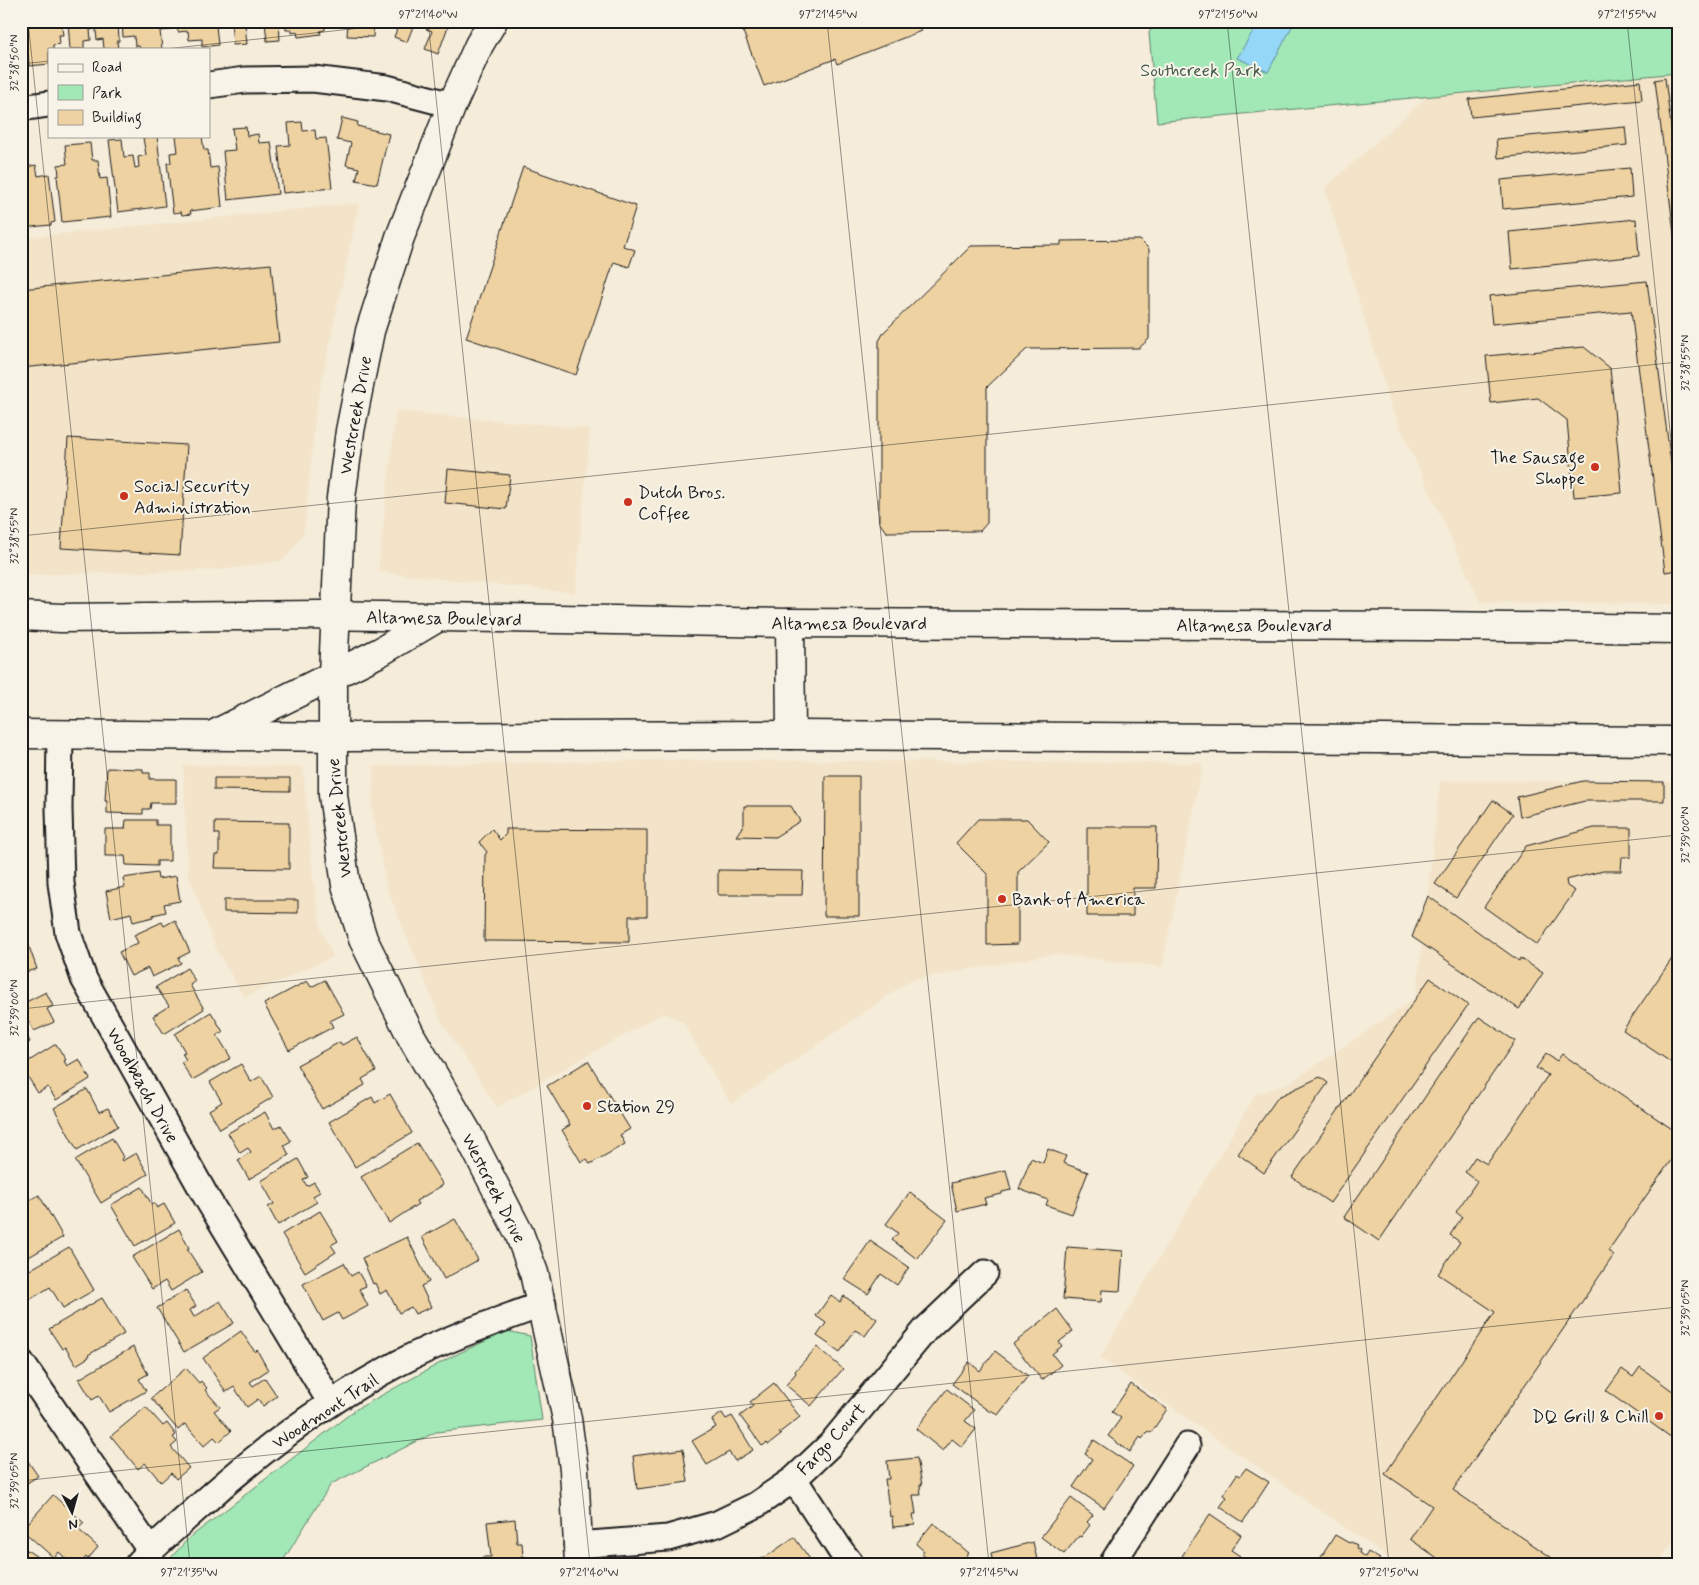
<svg xmlns="http://www.w3.org/2000/svg" width="1699" height="1585" font-family="Mynerve,sans-serif">
	<style>
		.built { fill: #f3e4c9 }
		.green { fill: #a1e8b6; stroke: #5e8269 }
		.water { fill: #94d7f6; stroke: #648c9f }
		.building { fill: #eed2a2; stroke: #1c1c1c }
		.lines { fill: none; stroke-linecap: round; stroke-linejoin: round }
		.street-casing { stroke: #1c1c1c; stroke-width: 29 }
		.secondary-casing { stroke: #1c1c1c; stroke-width: 31 }
		.street { stroke: #f7f3e8; stroke-width: 25 }
		.secondary { stroke: #f7f3e8; stroke-width: 28 }
		.ticks { fill: none; stroke: #1c1c1c; stroke-width: 1; stroke-opacity: 0.45 }
		.poi-dot { fill: #c8321e; stroke: #f7f3e8; stroke-width: 2 }
		.labels { text-anchor: middle; stroke-width: 4; stroke-linejoin: round; paint-order: stroke }
		.park-label { font-size: 18px; fill: #44594a; stroke: #f7f3e8 }
		.street-label { font-size: 18px; fill: #1c1c1c; stroke: #f7f3e8 }
		.poi-label { font-size: 18px; fill: #1c1c1c; stroke: #f7f3e8; text-anchor: start }
		.neatline { fill: none; stroke: #1c1c1c; stroke-width: 2 }
		.ticks-label { font-size: 12px; text-anchor: middle; fill: #1c1c1c }
	</style>
	<rect width="100%" height="100%" fill="#f5ecda"/>
	<filter id="ink" filterUnits="userSpaceOnUse"><feTurbulence type="fractalNoise" baseFrequency=".02" numOctaves="2"/><feDisplacementMap in="SourceGraphic" scale="10" xChannelSelector="R" yChannelSelector="G"/><feConvolveMatrix kernelMatrix="1 2 1 2 8 2 1 2 1" color-interpolation-filters="sRGB"/></filter>
	<g filter="url(#ink)">
		<g class="built">
			<polygon points="1678,73 1678,604 1480,602 1391,407 1325,188 1427,97"/>
			<polygon points="359,203 316,408 304,533 284,560 221,570 21,575 21,238"/>
			<polygon points="396,411 590,429 575,593 378,572"/>
			<polygon points="654,760 1203,763 1162,967 1054,954 911,980 731,1104 682,1021 663,1013 497,1107 442,1022 387,889 372,809 374,766"/>
			<polygon points="183,765 303,767 313,877 321,929 333,957 244,997 216,949 188,873"/>
			<polygon points="1440,781 1678,782 1678,1534 1658,1564 1398,1564 1100,1358 1255,1095 1291,1082 1416,998"/>
		</g>
		<g class="green">
			<polygon points="1155,21 1678,21 1678,73 1157,122 1149,33"/>
			<polygon points="507,1331 530,1336 542,1420 436,1432 331,1484 281,1564 165,1564 188,1539 355,1410 451,1357"/>
		</g>
		<polygon class="water" points="1259,21 1295,21 1268,72 1237,58"/>
		<g class="building">
			<polygon points="21,21 61,21 63,35 59,35 60,44 53,45 53,49 49,49 49,64 29,66 27,48 22,49"/>
			<polygon points="68,21 93,21 94,29 90,30 91,40 84,41 84,49 70,49"/>
			<polygon points="95,21 118,21 119,41 117,41 118,49 104,49 103,39 97,40"/>
			<polygon points="122,21 170,21 171,30 160,31 162,49 140,49 139,46 135,46 134,36 123,37"/>
			<polygon points="177,21 224,21 224,24 216,25 218,45 202,47 202,39 189,40 188,31 178,32"/>
			<polygon points="231,21 252,21 253,24 245,24 247,44 233,45"/>
			<polygon points="257,21 279,21 280,40 267,41 265,22 257,23"/>
			<polygon points="285,21 330,21 330,25 325,26 325,30 320,31 321,34 298,37 297,32 292,33 292,30 286,30"/>
			<polygon points="348,21 374,21 373,37 347,36"/>
			<polygon points="400,21 423,21 421,27 414,24 407,42 394,37"/>
			<polygon points="429,21 450,21 438,54 425,49 432,31 426,29"/>
			<polygon points="739,21 930,21 919,26 921,31 837,64 835,59 764,86"/>
			<polygon points="1665,78 1678,183 1678,266 1655,80"/>
			<polygon points="1640,81 1642,100 1471,117 1469,99"/>
			<polygon points="342,118 358,122 357,126 389,134 377,184 356,180 359,168 346,165 351,143 337,140"/>
			<polygon points="302,122 303,131 315,130 316,139 326,138 332,188 283,193 278,146 290,145 288,123"/>
			<polygon points="246,127 247,136 258,134 259,143 271,142 278,194 228,200 223,151 235,150 232,128"/>
			<polygon points="1625,127 1627,145 1498,158 1496,139"/>
			<polygon points="157,136 165,206 118,212 109,140 122,139 124,157 133,156 135,168 139,167 138,157 146,155 143,138"/>
			<polygon points="176,136 202,136 204,150 208,150 210,168 218,167 222,207 190,211 191,214 182,215 181,212 173,213 167,163 171,163 170,153 178,152"/>
			<polygon points="90,143 92,160 98,160 100,179 107,178 111,217 62,222 57,176 59,176 58,165 67,164 65,145"/>
			<polygon points="21,158 24,158 26,167 36,165 38,176 49,174 55,222 51,223 51,225 21,228"/>
			<polygon points="523,167 636,206 623,246 635,250 629,267 614,262 576,375 466,338"/>
			<polygon points="1630,168 1632,197 1503,209 1501,180"/>
			<polygon points="1636,219 1639,256 1512,269 1509,232"/>
			<polygon points="1140,240 1149,249 1149,339 1139,348 1027,349 987,387 987,523 980,531 886,532 879,522 879,341 884,332 971,246 1061,245 1061,241"/>
			<polygon points="271,264 279,342 21,368 21,289"/>
			<polygon points="1647,281 1678,517 1678,570 1665,572 1631,311 1492,324 1489,296"/>
			<polygon points="1584,347 1610,368 1622,493 1574,497 1567,420 1538,398 1491,403 1486,356"/>
			<polygon points="68,438 187,445 180,555 61,548"/>
			<polygon points="448,469 510,475 506,509 445,503"/>
			<polygon points="107,768 143,769 143,773 150,773 150,779 176,779 176,803 151,803 150,809 143,809 143,814 107,813 107,801 105,801"/>
			<polygon points="21,769 22,782 24,782 24,799 21,799"/>
			<polygon points="825,776 859,776 859,916 824,916"/>
			<polygon points="214,778 290,778 290,791 214,790"/>
			<polygon points="1583,781 1664,782 1664,801 1585,801 1520,817 1517,797"/>
			<polygon points="1493,800 1513,814 1456,898 1435,884"/>
			<polygon points="744,806 791,806 800,821 775,837 736,836 744,824"/>
			<rect x="21" y="818" width="2" height="25"/>
			<polygon points="978,819 1027,819 1049,842 1018,872 1018,944 987,945 987,874 956,843"/>
			<polygon points="126,820 156,820 156,825 170,825 170,861 157,861 157,866 126,865 125,856 105,856 105,829 125,829"/>
			<polygon points="215,822 289,823 289,869 214,868 215,855 219,855 219,834 215,834"/>
			<polygon points="1087,827 1157,827 1156,888 1133,888 1133,916 1087,916"/>
			<polygon points="1594,828 1631,828 1631,857 1622,857 1621,871 1603,871 1566,880 1567,886 1575,891 1537,945 1484,907 1526,846"/>
			<polygon points="492,829 500,840 506,834 506,829 647,830 647,916 629,916 629,942 484,941 485,855 487,852 479,842"/>
			<rect x="21" y="845" width="3" height="24"/>
			<polygon points="718,870 803,871 802,895 718,895"/>
			<polygon points="157,873 158,879 176,876 180,901 164,904 166,912 153,915 153,917 133,922 131,913 111,918 106,891 125,887 123,878"/>
			<polygon points="1428,896 1519,961 1520,958 1543,973 1519,1009 1412,937"/>
			<polygon points="224,900 298,900 298,913 224,912"/>
			<polygon points="175,920 190,952 178,958 181,963 152,977 148,968 131,976 119,952 138,943 134,935 162,922 164,926"/>
			<polygon points="27,941 37,969 21,973 21,943"/>
			<polygon points="1678,950 1678,1067 1623,1030"/>
			<polygon points="187,968 195,981 190,985 204,1009 164,1034 153,1016 169,1006 156,987"/>
			<polygon points="1430,978 1468,1005 1330,1203 1292,1177"/>
			<polygon points="325,980 344,1014 330,1021 333,1027 289,1050 264,1004 307,981 311,987"/>
			<polygon points="46,992 53,1006 47,1009 54,1022 34,1031 28,1020 21,1023 21,1003 23,1002 24,1005 26,1003 26,1002"/>
			<polygon points="211,1012 223,1032 217,1035 231,1058 192,1080 181,1062 186,1060 182,1053 185,1052 175,1034"/>
			<polygon points="1479,1017 1515,1041 1379,1241 1344,1217"/>
			<polygon points="21,1023 30,1042 21,1047"/>
			<polygon points="357,1037 376,1071 362,1079 365,1085 322,1109 297,1065 340,1042 342,1045"/>
			<polygon points="56,1044 66,1060 64,1061 67,1066 79,1059 90,1079 56,1100 48,1087 38,1093 21,1066"/>
			<polygon points="1546,1054 1557,1061 1562,1054 1678,1133 1678,1150 1608,1251 1614,1255 1453,1490 1561,1564 1446,1564 1410,1539 1432,1506 1385,1474 1495,1312 1438,1274 1460,1242 1450,1235 1462,1217 1456,1212 1477,1181 1465,1172 1475,1157 1487,1164 1548,1075 1536,1068"/>
			<polygon points="588,1061 630,1129 620,1135 625,1144 590,1164 587,1159 581,1162 562,1130 570,1125 547,1086"/>
			<polygon points="241,1064 251,1082 261,1076 273,1097 220,1129 209,1110 222,1102 210,1082"/>
			<polygon points="1320,1077 1328,1083 1264,1173 1238,1154 1278,1097"/>
			<polygon points="87,1089 99,1112 108,1108 118,1126 77,1150 54,1108"/>
			<polygon points="390,1094 412,1133 355,1167 329,1122 372,1097 375,1103"/>
			<polygon points="265,1112 274,1129 281,1125 291,1141 284,1145 289,1155 249,1179 238,1160 251,1152 248,1148 240,1153 228,1133"/>
			<polygon points="112,1138 123,1157 121,1159 122,1161 136,1153 148,1174 101,1203 75,1160"/>
			<polygon points="417,1143 443,1185 416,1201 418,1204 389,1223 361,1177"/>
			<polygon points="1048,1149 1066,1156 1063,1163 1088,1172 1072,1214 1046,1205 1048,1200 1019,1189 1031,1158 1043,1163"/>
			<polygon points="298,1159 308,1177 303,1180 307,1186 314,1182 320,1192 313,1196 317,1202 278,1225 268,1207 274,1204 261,1181"/>
			<polygon points="1006,1170 1011,1190 1002,1192 1002,1194 984,1198 986,1204 957,1211 951,1183"/>
			<polygon points="142,1187 152,1205 154,1203 157,1208 164,1204 175,1223 135,1246 111,1205"/>
			<polygon points="910,1192 947,1220 917,1259 892,1240 898,1233 886,1224"/>
			<polygon points="39,1195 63,1237 22,1261 21,1204"/>
			<polygon points="320,1211 338,1241 331,1245 336,1252 305,1272 282,1234"/>
			<polygon points="455,1219 478,1260 444,1279 422,1237"/>
			<polygon points="179,1229 189,1248 187,1249 202,1272 171,1291 165,1281 152,1289 132,1257"/>
			<polygon points="407,1237 429,1282 421,1286 431,1307 415,1314 411,1307 399,1313 387,1290 380,1294 375,1283 373,1284 362,1258"/>
			<polygon points="870,1241 909,1267 897,1285 881,1274 868,1294 844,1279"/>
			<polygon points="69,1247 94,1290 63,1308 50,1287 31,1299 21,1283 21,1275"/>
			<polygon points="1067,1247 1123,1251 1120,1291 1102,1290 1101,1302 1063,1299"/>
			<polygon points="344,1263 351,1276 358,1272 366,1286 359,1289 368,1306 342,1320 338,1313 323,1321 303,1284"/>
			<polygon points="186,1290 196,1306 190,1310 194,1317 220,1301 234,1323 184,1352 157,1308"/>
			<polygon points="831,1295 840,1302 844,1296 877,1319 865,1336 855,1330 840,1352 817,1336 826,1323 816,1316"/>
			<polygon points="102,1298 124,1334 88,1355 89,1357 76,1365 65,1347 62,1349 49,1329"/>
			<polygon points="1057,1309 1073,1331 1059,1342 1062,1346 1052,1354 1061,1365 1042,1380 1013,1344"/>
			<polygon points="241,1331 255,1352 257,1350 268,1370 250,1382 253,1386 265,1378 277,1396 263,1406 258,1399 247,1407 234,1387 226,1392 203,1358"/>
			<polygon points="133,1347 148,1374 139,1379 146,1391 109,1412 99,1396 92,1400 79,1379"/>
			<polygon points="817,1347 843,1369 811,1406 786,1385 796,1373 795,1371"/>
			<polygon points="995,1351 1028,1376 998,1415 991,1410 990,1412 952,1384 969,1362 980,1371"/>
			<polygon points="1640,1367 1678,1395 1675,1400 1678,1402 1678,1430 1672,1438 1606,1391 1622,1369 1633,1377"/>
			<polygon points="186,1368 199,1383 201,1381 207,1388 205,1390 220,1407 214,1411 231,1431 219,1442 214,1437 204,1446 185,1424 178,1430 151,1398"/>
			<polygon points="774,1383 800,1417 779,1433 781,1435 768,1445 767,1443 762,1446 740,1416 753,1406 750,1402"/>
			<polygon points="1131,1384 1167,1409 1151,1433 1148,1431 1142,1439 1140,1437 1130,1452 1108,1436 1121,1418 1112,1412"/>
			<polygon points="947,1389 974,1410 965,1421 976,1429 962,1447 952,1439 943,1451 916,1429"/>
			<polygon points="146,1407 163,1426 167,1423 176,1435 173,1437 177,1442 171,1447 189,1468 176,1479 171,1473 161,1482 145,1463 138,1469 111,1436"/>
			<polygon points="722,1413 726,1419 732,1416 753,1450 735,1461 729,1452 707,1465 692,1441 716,1427 712,1420"/>
			<polygon points="1094,1440 1133,1466 1104,1508 1073,1487 1092,1459 1085,1454"/>
			<polygon points="21,1441 28,1451 23,1454 38,1476 21,1487"/>
			<polygon points="683,1449 688,1482 637,1489 633,1456"/>
			<polygon points="917,1458 922,1485 920,1485 921,1495 913,1495 916,1514 913,1514 915,1525 893,1527 892,1516 890,1517 885,1479 889,1479 887,1461"/>
			<polygon points="1246,1468 1269,1482 1243,1522 1220,1507 1227,1497 1223,1495 1237,1474 1240,1476"/>
			<polygon points="53,1495 84,1523 78,1529 98,1547 88,1559 86,1557 80,1564 71,1564 59,1552 54,1558 22,1530"/>
			<polygon points="1071,1498 1093,1515 1087,1522 1090,1525 1081,1537 1079,1536 1064,1554 1041,1537"/>
			<polygon points="1210,1514 1241,1535 1231,1550 1240,1556 1234,1564 1225,1564 1222,1562 1221,1564 1193,1564 1182,1556"/>
			<polygon points="515,1519 517,1543 522,1543 523,1557 526,1557 526,1564 482,1564 482,1557 491,1557 487,1522"/>
			<polygon points="933,1523 969,1553 960,1564 934,1564 922,1554 924,1551 916,1544"/>
			<polygon points="1335,1535 1349,1543 1351,1542 1357,1545 1356,1548 1360,1550 1359,1553 1365,1557 1368,1552 1380,1559 1378,1561 1382,1564 1321,1564 1318,1562"/>
			<polygon points="794,1537 812,1562 811,1564 754,1564 762,1557 763,1559"/>
			<polygon points="1033,1542 1038,1564 993,1564 991,1553"/>
			<polygon points="21,1546 46,1563 45,1564 21,1564"/>
		</g>
		<g class="lines">
			<g class="street-casing">
				<g id="street">
					<polyline points="209,85 245,80 313,79 387,88 452,105"/>
					<polyline points="21,108 49,104"/>
					<polyline points="60,734 59,809 61,883 68,933 84,979 208,1200 331,1403"/>
					<polyline points="21,1362 150,1550"/>
					<polyline points="794,1479 841,1551 851,1564"/>
					<polyline points="577,1545 668,1538 717,1524 756,1505 794,1479 831,1444 926,1329 985,1273"/>
					<path d="M 138,1564 C 155,1545 174,1529 193,1512 C 255,1455 323,1403 399,1363 C 445,1339 494,1322 543,1304"/>
					<polyline points="1112,1564 1187,1446"/>
				</g>
			</g>
			<g class="secondary-casing">
				<g id="secondary">
					<polyline points="493,21 479,45 452,105 400,237 370,331 350,431 341,498 333,675 333,795 346,885 363,939 411,1036 467,1132 519,1233 534,1273 567,1419 574,1469 579,1564"/>
					<polyline points="21,616 61,618 320,615 790,623 1430,626 1678,629"/>
					<polyline points="790,623 791,735"/>
					<polyline points="217,733 380,652 437,618"/>
					<polyline points="21,734 344,737 791,735 1678,741"/>
				</g>
			</g>
			<use href="#street" class="street"/>
			<use href="#secondary" class="secondary"/>
		</g>
	</g>
	<path class="ticks" d="M 28,21 L 190,1564M 428,21 L 590,1564M 827,21 L 989,1564M 1227,21 L 1389,1564M 1627,21 L 1678,507M 165,49 L 426,21M 21,64 L 49,61M 21,536 L 1678,362M 21,1009 L 1678,835M 21,1481 L 1678,1307"/>
	<g class="poi-dot">
		<circle cx="1595" cy="467" r="5"/>
		<circle cx="124" cy="496" r="5"/>
		<circle cx="628" cy="502" r="5"/>
		<circle cx="1002" cy="899" r="5"/>
		<circle cx="587" cy="1106" r="5"/>
		<circle cx="1659" cy="1416" r="5"/>
	</g>
	<g class="labels">
		<g class="park-label">
			<text x="1201" y="76">Southcreek Park</text>
		</g>
		<g class="street-label">
			<text transform="translate(355 415) rotate(-80)" y="6">Westcreek Drive</text>
			<text transform="translate(444 618) rotate(1)" y="6">Altamesa Boulevard</text>
			<text x="849" y="629">Altamesa Boulevard</text>
			<text x="1254" y="631">Altamesa Boulevard</text>
			<text transform="translate(339 818) rotate(-96)" y="6">Westcreek Drive</text>
			<text transform="translate(143 1085) rotate(61)" y="6">Woodbeach Drive</text>
			<text transform="translate(494 1188) rotate(63)" y="6">Westcreek Drive</text>
			<text transform="translate(325 1411) rotate(-33)" y="6">Woodmont Trail</text>
			<text transform="translate(831 1439) rotate(-47)" y="6">Fargo Court</text>
		</g>
		<g class="poi-label">
			<text x="1585" y="463" text-anchor="end">The Sausage<tspan x="1585" dy="21">Shoppe</tspan></text>
			<text x="134" y="492">Social Security<tspan x="134" dy="21">Administration</tspan></text>
			<text x="638" y="498">Dutch Bros.<tspan x="638" dy="21">Coffee</tspan></text>
			<text x="1012" y="905">Bank of America</text>
			<text x="597" y="1112">Station 29</text>
			<text x="1649" y="1422" text-anchor="end">DQ Grill &amp; Chill</text>
		</g>
	</g>
	<rect width="1699" height="1585" fill="none" stroke="#f7f3e8" stroke-width="55"/>
	<rect x="48" y="48" width="162" height="90" fill="#f7f3e8" stroke="#9f9d96"/>
	<rect x="58" y="64" width="25" height="8" fill="#f7f3e8" stroke="#9f9d96"/>
	<text x="92" y="72" font-size="15" fill="#1c1c1c">Road</text>
	<rect x="58" y="85" width="25" height="15" fill="#a1e8b6" stroke="#9f9d96"/>
	<text x="92" y="98" font-size="15" fill="#1c1c1c">Park</text>
	<rect x="58" y="110" width="25" height="15" fill="#eed2a2" stroke="#9f9d96"/>
	<text x="92" y="122" font-size="15" fill="#1c1c1c">Building</text>
	<g transform="translate(72 1512) rotate(174)" stroke="#f7f3e8" stroke-width="4" paint-order="stroke">
	<path d="M0-4L9 19L0 12L-9 19Z" fill="#1c1c1c"/>
	<text y="-8" font-size="14" font-weight="bold" text-anchor="middle" fill="#1c1c1c">N</text>
	</g>
	<rect x="28" y="28" width="1644" height="1530" class="neatline"/>
	<g class="ticks-label">
		<text x="428" y="18">97°21'40"W</text>
		<text x="828" y="18">97°21'45"W</text>
		<text x="1228" y="18">97°21'50"W</text>
		<text x="1627" y="18">97°21'55"W</text>
		<text transform="translate(14 63) rotate(-90)" y="4">32°38'50"N</text>
		<text transform="translate(1685 363) rotate(-90)" y="4">32°38'55"N</text>
		<text transform="translate(14 536) rotate(-90)" y="4">32°38'55"N</text>
		<text transform="translate(1685 835) rotate(-90)" y="4">32°39'00"N</text>
		<text transform="translate(14 1008) rotate(-90)" y="4">32°39'00"N</text>
		<text transform="translate(1685 1308) rotate(-90)" y="4">32°39'05"N</text>
		<text transform="translate(14 1481) rotate(-90)" y="4">32°39'05"N</text>
		<text x="189" y="1576">97°21'35"W</text>
		<text x="589" y="1576">97°21'40"W</text>
		<text x="989" y="1576">97°21'45"W</text>
		<text x="1389" y="1576">97°21'50"W</text>
	</g>
</svg>
